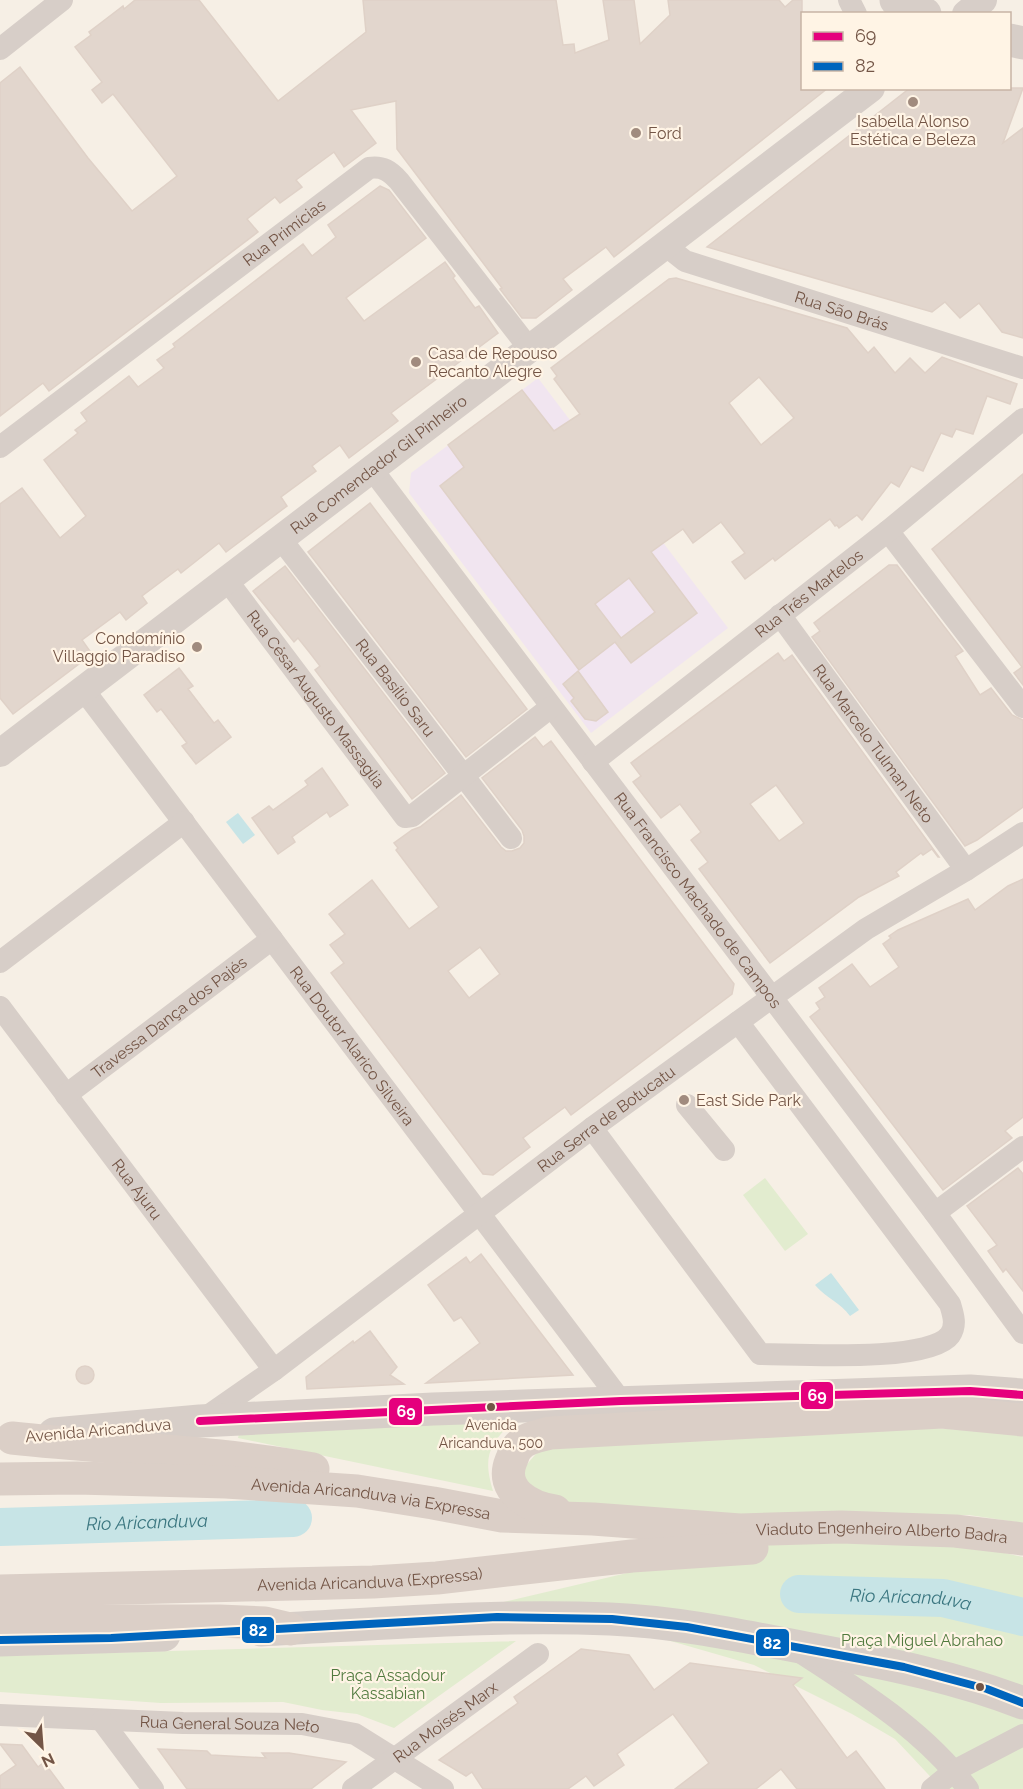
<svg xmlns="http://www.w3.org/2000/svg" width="1023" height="1789" font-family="Raleway,sans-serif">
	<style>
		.education { fill: #f1e5f0 }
		.green { fill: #e2eccf }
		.water { fill: #c7e4e6 }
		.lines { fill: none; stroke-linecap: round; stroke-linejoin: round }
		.river { stroke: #c7e4e6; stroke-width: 38 }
		.building { fill: #e2d6cd; stroke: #dfd1c7; stroke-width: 1.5; fill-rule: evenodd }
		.minor { stroke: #d7cec8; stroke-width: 22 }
		.tertiary { stroke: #d7cec8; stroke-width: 28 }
		.secondary { stroke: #d7cec8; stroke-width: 33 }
		.trunk { stroke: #dbcfc7; stroke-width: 33 }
		.bus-1-casing { stroke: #fff4e5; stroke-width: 12 }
		.bus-2-casing { stroke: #fff4e5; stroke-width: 12 }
		.bus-1 { stroke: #e5007d; stroke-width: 8 }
		.bus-2 { stroke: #0065bd; stroke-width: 8 }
		.poi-dot { fill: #a18b7e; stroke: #fff4e5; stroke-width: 2 }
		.bus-dot { fill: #735546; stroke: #fff4e5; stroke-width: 2 }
		.labels { text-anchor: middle; stroke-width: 4.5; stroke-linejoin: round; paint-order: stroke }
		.bus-label { font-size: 14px; fill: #735546; stroke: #fff4e5 }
		.poi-label { font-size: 16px; fill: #735546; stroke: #fff4e5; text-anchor: start }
		.street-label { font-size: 16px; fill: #735546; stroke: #fff4e5 }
		.park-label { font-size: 16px; fill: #517a3e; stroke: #fff4e5 }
		.water-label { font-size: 18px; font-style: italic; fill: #3c7781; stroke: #fff4e5 }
		.line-badge { stroke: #fff4e5; stroke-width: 2 }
		.badge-label { font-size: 16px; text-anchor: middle; font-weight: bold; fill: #fff }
	</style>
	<rect width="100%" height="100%" fill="#f6efe5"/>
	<polygon class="education" points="538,378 728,628 591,733 409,493 411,473"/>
	<g class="green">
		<polygon points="765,1178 808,1234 785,1251 743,1195"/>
		<path d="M 513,1421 C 488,1446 483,1457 493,1491 L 238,1438 L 241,1426 Z"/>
		<polygon points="905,1426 1023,1434 1023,1523 969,1515 708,1515 584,1509 544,1496 524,1483 523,1469 540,1449"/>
		<polygon points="767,1540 947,1540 1023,1557 1023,1789 942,1789 895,1739 852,1714 754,1665 622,1627 406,1625"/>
		<polygon points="516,1641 394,1728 357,1714 322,1710 283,1702 161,1703 0,1692 0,1656"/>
	</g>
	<g class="water">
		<polygon points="238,813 255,835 243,844 226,822"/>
		<path d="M 831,1273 L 859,1310 L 850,1316 C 840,1302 827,1299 815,1285 Z"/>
	</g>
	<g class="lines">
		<g class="river">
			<path id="s1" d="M 0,1527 L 293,1518"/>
			<path id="s2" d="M 799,1594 L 943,1598 L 1023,1617"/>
		</g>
	</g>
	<g class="building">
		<polygon points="135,0 199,0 278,101 366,32 363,0 556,0 563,45 574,44 575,53 609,40 603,0 634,0 640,44 670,15 668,0 779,0 785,7 793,0 802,0 802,88 828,88 614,257 606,247 563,279 572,290 536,318 522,318 500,289 502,288 397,149 396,101 351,110 376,143 344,167 334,152 296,180 302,187 280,203 275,197 247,219 258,232 49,391 43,383 0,416 0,83 20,67 88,158 132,211 177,176 113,94 102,103 92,90 102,82 75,47 91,35 89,32 102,22 123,6 124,9"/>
		<polygon points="910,88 1023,88 1003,143 1023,128 1023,338 1002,332 979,303 960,318 945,302 932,312 707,247"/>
		<polygon points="380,186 389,190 426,238 346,298 364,321 445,262 455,276 453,278 475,308 479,306 498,333 391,413 398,421 349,458 340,445 312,466 316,471 281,497 287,506 226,552 219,543 181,573 178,569 142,596 147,603 126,620 120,612 82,640 92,654 13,714 0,698 0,504 22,488 60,538 86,516 44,460 78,433 75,430 87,421 81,413 129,376 138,387 164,368 157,360 175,347 173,344 303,244 312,256 336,237 328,225"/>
		<path d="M 676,278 L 847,328 L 868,353 L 874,347 L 895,373 L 910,358 L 925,373 L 942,357 L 1017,384 L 1010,404 L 987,396 L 973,434 L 956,429 L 952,437 L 941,433 L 923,471 L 911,466 L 899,487 L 891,482 L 862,520 L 857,515 L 839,528 L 837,525 L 835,526 L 830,519 L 775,561 L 773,558 L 745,579 L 732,562 L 745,553 L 721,522 L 693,543 L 683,529 L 651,552 L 697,613 L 631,663 L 615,642 L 579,670 L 440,486 L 464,467 L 448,445 L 522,390 L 554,431 L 580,414 L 554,379 L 557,376 L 551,368 L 669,279 ZM 759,377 L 794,418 L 761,445 L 729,403 ZM 629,578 L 655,612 L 621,638 L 595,604 Z"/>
		<polygon points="1023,474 1023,685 1014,673 1022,667 932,549"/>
		<polygon points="370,503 527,709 466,757 308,552"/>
		<polygon points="889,565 897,565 963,651 955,656 980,695 991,688 1012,715 1023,720 1023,807 977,840 965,846 812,637 820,631 814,623"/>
		<polygon points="285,566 445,773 412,799 315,670 320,666 310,653 298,638 294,642 253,591"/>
		<path d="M 778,653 L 784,661 L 792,655 L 939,857 L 938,857 L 932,849 L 923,855 L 921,853 L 896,872 L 899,876 L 859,897 L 770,963 L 699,869 L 708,862 L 691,840 L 701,832 L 680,804 L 661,818 L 633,782 L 641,776 L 631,763 ZM 776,785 L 804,823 L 779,841 L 750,804 Z"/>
		<polygon points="179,668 193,686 188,689 214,723 218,720 231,737 196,764 182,746 187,743 161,709 157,712 144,695"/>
		<polygon points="578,671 608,712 596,721 585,719 571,701 574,698 563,684"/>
		<path d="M 535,737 L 543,747 L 551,741 L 734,984 L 732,994 L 571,1115 L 565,1107 L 523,1138 L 530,1147 L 493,1175 L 483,1174 L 331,973 L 344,963 L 330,945 L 345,934 L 329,914 L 372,880 L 409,929 L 439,907 L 396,850 L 398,848 L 394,843 L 412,830 L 420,827 L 461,795 L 501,847 L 506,851 L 512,851 L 520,848 L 524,843 L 524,836 L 522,830 L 482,778 ZM 480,947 L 500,974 L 469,998 L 448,971 Z"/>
		<polygon points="322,768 348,805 330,817 327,812 292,837 295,842 278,854 252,818 269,806 273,810 308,785 305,781"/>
		<polygon points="1023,879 1023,1117 1005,1131 1012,1138 943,1190 810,1017 820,1009 816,1003 825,997 819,988 852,964 870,987 899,967 883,944 891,938 889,936 898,930 968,899 975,910 1008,886"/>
		<polygon points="1018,1168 1023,1174 1023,1291 1006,1269 1003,1272 988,1251 997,1245 967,1206"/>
		<polygon points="481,1254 540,1332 573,1375 426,1383 480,1343 461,1317 454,1321 428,1285 466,1257 470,1263"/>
		<polygon points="370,1331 397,1367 390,1375 404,1384 307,1389 306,1377 353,1341 354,1343"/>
		<circle cx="85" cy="1375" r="9"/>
		<polygon points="581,1649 629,1655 654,1690 690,1663 802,1678 793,1685 847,1758 856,1751 885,1789 797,1789 781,1769 756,1789 675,1789 709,1763 673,1714 617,1754 624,1765 594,1786 586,1776 568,1789 483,1789 472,1772 466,1776 439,1760 518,1703 514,1697"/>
		<polygon points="0,1744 22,1745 38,1767 44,1762 64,1789 0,1789 0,1776 16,1765"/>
		<polygon points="158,1749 207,1751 211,1755 266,1758 262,1753 289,1753 346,1762 311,1789 187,1789"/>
	</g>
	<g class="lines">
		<g class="minor">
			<polyline points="849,0 856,14"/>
			<polyline points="0,49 62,0"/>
			<path id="s3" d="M 665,245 L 685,261 L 1023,368"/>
			<path id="s4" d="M 0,447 L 369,168 C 383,166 390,171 399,181 L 529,348"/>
			<path id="s5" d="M 371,468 L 935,1213 L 1023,1333"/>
			<polyline points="888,531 1023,707"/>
			<path id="s6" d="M 280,538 L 417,715 L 511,838"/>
			<path id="s7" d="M 226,579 L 405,817 L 412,816 L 551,707"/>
			<path id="s8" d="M 780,615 L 966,870"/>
			<path id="s9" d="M 83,689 L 621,1401"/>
			<path id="s10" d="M 593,762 L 888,531 L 1023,419"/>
			<polyline points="0,962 184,822"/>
			<path id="s11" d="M 0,1007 L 274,1370"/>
			<path id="s12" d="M 66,1095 L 272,939"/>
			<polyline points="687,1105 724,1150"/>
			<path d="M 592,1128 L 760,1354 C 796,1354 930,1363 950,1335 C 957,1325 953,1314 950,1304 L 738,1022"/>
			<polyline points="935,1213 1023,1147"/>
			<path id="s13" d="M 202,1420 L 274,1370 L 592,1128 L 866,929 L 966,870 L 1023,833"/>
			<path d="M 800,1652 C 861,1692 924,1730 968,1789"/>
			<path id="s14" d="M 0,1715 L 183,1723 L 302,1724 L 355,1734 L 443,1789"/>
			<polyline points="102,1721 153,1789"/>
			<path id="s15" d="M 353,1789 L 538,1654"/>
			<polyline points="932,1789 954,1771 1023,1735"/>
		</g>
		<g class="tertiary">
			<polyline points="966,14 983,0"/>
			<path id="s16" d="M 0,753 L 871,88"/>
		</g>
		<g class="secondary">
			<polyline points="896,0 925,14"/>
			<polyline points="1010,40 1023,43"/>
			<polyline points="54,1434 200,1421 433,1409 970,1391 1023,1395"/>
			<path d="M 261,1630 C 377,1624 493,1614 610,1619 C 681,1622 752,1638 821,1651 C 890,1664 958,1678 1023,1703"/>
			<polyline points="0,1640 164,1635"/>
		</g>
		<g class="trunk">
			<path d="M 12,1438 C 113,1449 214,1451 313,1469"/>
			<path id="s17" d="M 0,1479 L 77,1478 L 226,1482 L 357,1491 L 433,1503 L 502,1516 L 593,1519 L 740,1530 L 841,1527 L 955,1531 L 1023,1539"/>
			<path d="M 555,1511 C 529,1507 499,1490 511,1461 C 513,1457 514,1451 517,1448 C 524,1438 539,1436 550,1433 L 942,1412 L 1023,1420"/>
			<path id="s18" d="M 0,1591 L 373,1582 L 437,1578 L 632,1556 L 752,1548"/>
			<polyline points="0,1621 219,1621 265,1623 290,1629"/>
		</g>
		<g class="bus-1-casing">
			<polyline id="bus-1" points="200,1421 621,1401 970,1391 1023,1395"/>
		</g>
		<g class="bus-2-casing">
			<polyline id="bus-2" points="0,1640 111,1638 497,1617 612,1619 687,1627 904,1667 987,1689 1023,1703"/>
		</g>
		<use href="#bus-1" class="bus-1"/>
		<use href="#bus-2" class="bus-2"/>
	</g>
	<g class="poi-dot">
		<circle cx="913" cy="102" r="6"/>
		<circle cx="636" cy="133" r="6"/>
		<circle cx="416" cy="362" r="6"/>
		<circle cx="197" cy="647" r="6"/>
		<circle cx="684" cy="1100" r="6"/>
	</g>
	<g class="bus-dot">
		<circle cx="491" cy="1407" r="5"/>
		<circle cx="980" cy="1687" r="5"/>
	</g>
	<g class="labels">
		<g class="bus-label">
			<text x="491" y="1430">Avenida<tspan x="491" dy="18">Aricanduva, 500</tspan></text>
		</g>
		<g class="poi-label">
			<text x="913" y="127" text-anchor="middle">Isabella Alonso<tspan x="913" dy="18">Estética e Beleza</tspan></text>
			<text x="648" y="139">Ford</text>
			<text x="428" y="359">Casa de Repouso<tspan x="428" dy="18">Recanto Alegre</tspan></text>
			<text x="185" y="644" text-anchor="end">Condomínio<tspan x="185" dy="18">Villaggio Paradiso</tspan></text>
			<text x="696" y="1106">East Side Park</text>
		</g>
		<g class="street-label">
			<text dy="6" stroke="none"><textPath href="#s4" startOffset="356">Rua Primícias</textPath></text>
			<text dy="6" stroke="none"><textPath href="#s3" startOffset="190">Rua São Brás</textPath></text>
			<text dy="6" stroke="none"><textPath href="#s16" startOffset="476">Rua Comendador Gil Pinheiro</textPath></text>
			<text dy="6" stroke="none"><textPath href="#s10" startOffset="274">Rua Três Martelos</textPath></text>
			<text dy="6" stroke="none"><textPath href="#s6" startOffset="189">Rua Basílio Saru</textPath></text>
			<text dy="6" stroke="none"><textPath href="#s7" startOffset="150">Rua César Augusto Massaglia</textPath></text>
			<text dy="6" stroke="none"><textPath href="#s8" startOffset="159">Rua Marcelo Tulman Neto</textPath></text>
			<text dy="6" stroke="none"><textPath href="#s5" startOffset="542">Rua Francisco Machado de Campos</textPath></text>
			<text dy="6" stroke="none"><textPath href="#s12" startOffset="129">Travessa Dança dos Pajés</textPath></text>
			<text dy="6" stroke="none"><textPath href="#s9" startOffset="447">Rua Doutor Alarico Silveira</textPath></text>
			<text dy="6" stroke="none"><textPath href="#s13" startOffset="504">Rua Serra de Botucatu</textPath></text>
			<text dy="6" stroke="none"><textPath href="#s11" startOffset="228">Rua Ajuru</textPath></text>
			<text transform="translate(98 1430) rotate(-5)" y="6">Avenida Aricanduva</text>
			<text dy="6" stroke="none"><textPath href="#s17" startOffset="372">Avenida Aricanduva via Expressa</textPath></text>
			<text dy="6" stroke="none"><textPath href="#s17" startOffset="885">Viaduto Engenheiro Alberto Badra</textPath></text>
			<text dy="6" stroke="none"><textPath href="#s18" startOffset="370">Avenida Aricanduva (Expressa)</textPath></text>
			<text dy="6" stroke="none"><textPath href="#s15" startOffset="114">Rua Moisés Marx</textPath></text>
			<text dy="6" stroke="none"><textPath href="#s14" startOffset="230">Rua General Souza Neto</textPath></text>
		</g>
		<g class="park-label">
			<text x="922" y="1646">Praça Miguel Abrahao</text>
			<text x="388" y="1681">Praça Assadour<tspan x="388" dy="18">Kassabian</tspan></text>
		</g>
		<g class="water-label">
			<text dy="6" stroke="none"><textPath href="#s1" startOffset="147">Rio Aricanduva</textPath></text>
			<text dy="6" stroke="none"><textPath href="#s2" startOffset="112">Rio Aricanduva</textPath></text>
		</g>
	</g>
	<g class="line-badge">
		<rect x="800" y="1381" width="34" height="29" rx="6" fill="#e5007d"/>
		<rect x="388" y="1397" width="35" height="29" rx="6" fill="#e5007d"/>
		<rect x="241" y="1616" width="34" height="28" rx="6" fill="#0065bd"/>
		<rect x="755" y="1628" width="35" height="29" rx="6" fill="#0065bd"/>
	</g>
	<g class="badge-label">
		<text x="817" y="1401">69</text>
		<text x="406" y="1417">69</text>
		<text x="258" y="1636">82</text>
		<text x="772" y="1649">82</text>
	</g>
	<rect x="801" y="12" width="210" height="78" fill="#fff4e5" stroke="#c7b4a5" stroke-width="1.5"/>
	<rect x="813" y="32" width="30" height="9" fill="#e5007d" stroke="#c7b4a5" stroke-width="1.5"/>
	<text x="855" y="42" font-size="18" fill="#735546">69</text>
	<rect x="813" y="62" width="30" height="9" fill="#0065bd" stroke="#c7b4a5" stroke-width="1.5"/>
	<text x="855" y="72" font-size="18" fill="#735546">82</text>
	<g transform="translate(42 1747) rotate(155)" stroke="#fff4e5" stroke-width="4.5" paint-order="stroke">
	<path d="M0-4.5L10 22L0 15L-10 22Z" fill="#735546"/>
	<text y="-9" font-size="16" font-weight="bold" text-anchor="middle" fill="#735546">N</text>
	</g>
</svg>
